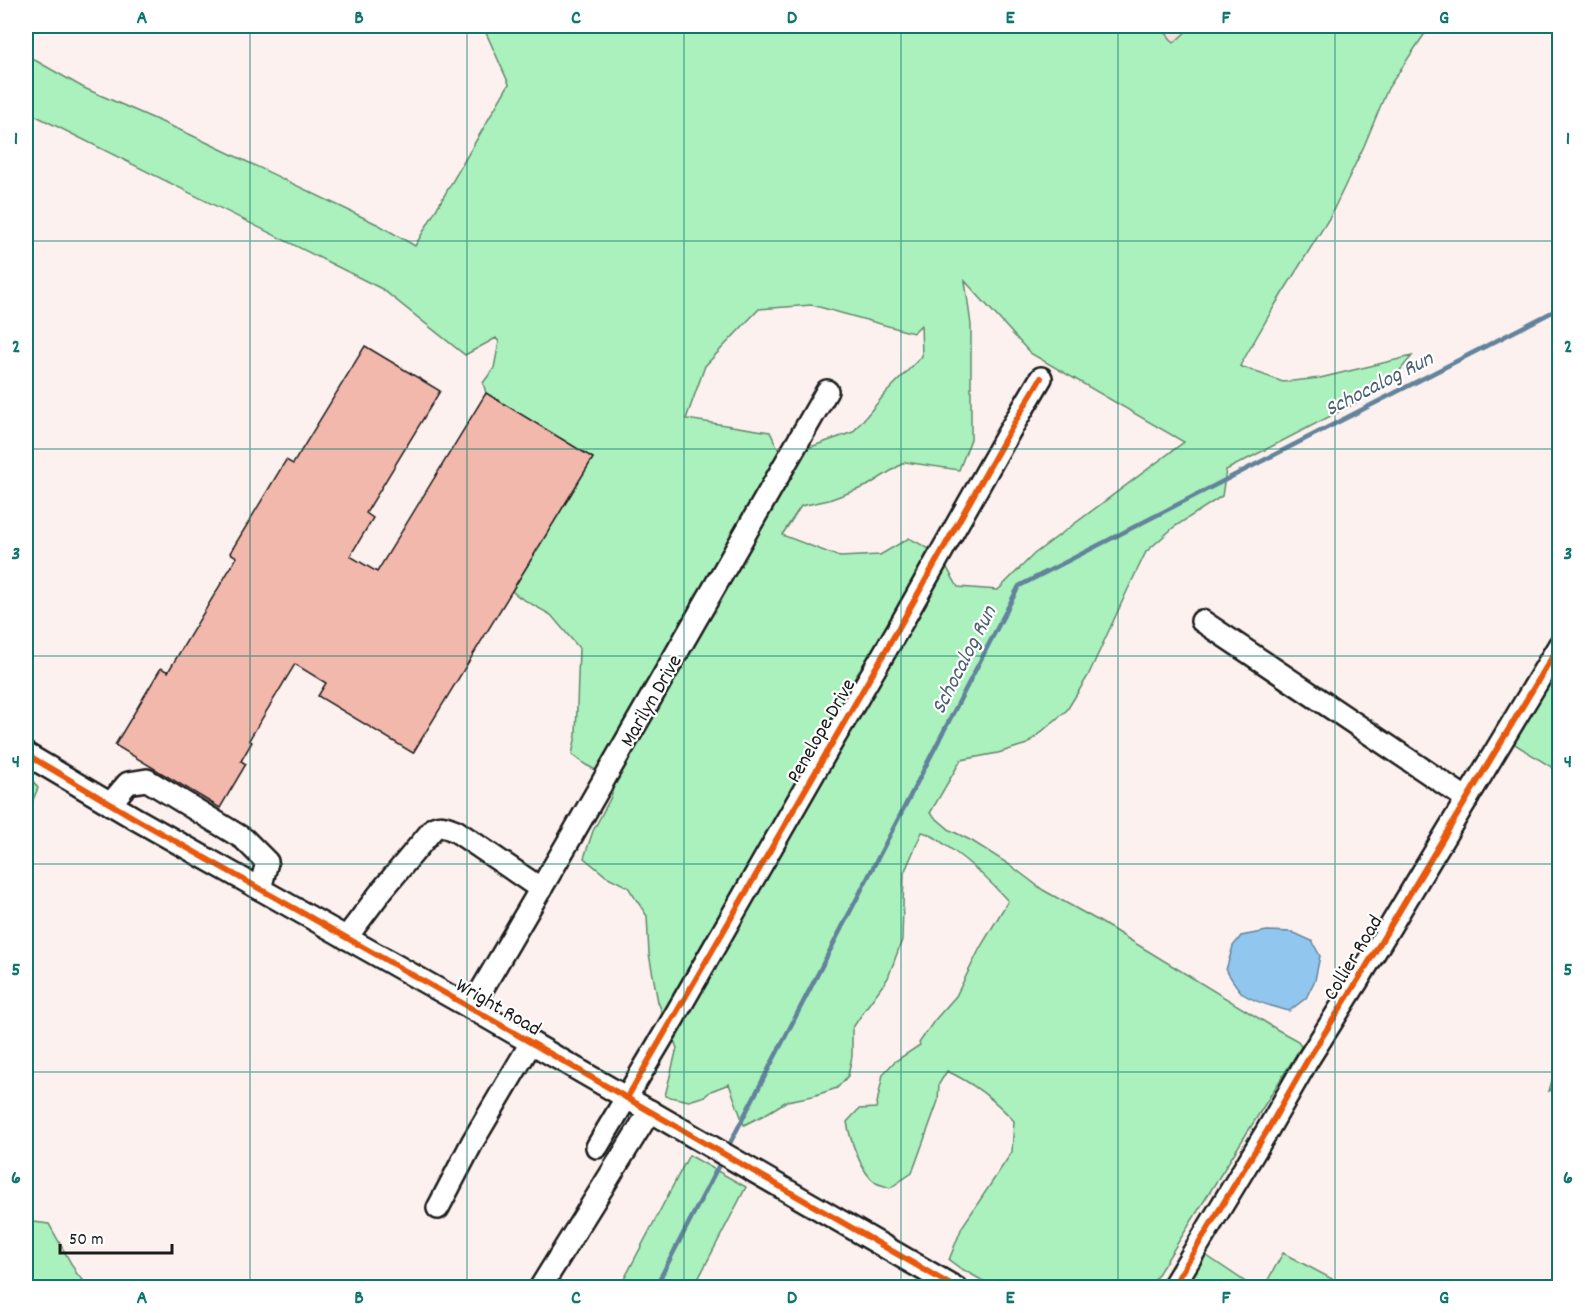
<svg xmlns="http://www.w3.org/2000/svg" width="1585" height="1313" font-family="Dekko,sans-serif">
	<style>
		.built { fill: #f9e0da }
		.green { fill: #aaf1bd; stroke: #63866c; stroke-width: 1.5; fill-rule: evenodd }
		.water { fill: #91c7ef; stroke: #62839b; stroke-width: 1.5 }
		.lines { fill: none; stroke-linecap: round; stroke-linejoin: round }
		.stream { stroke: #62839b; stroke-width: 4.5 }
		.building { fill: #f2b8ac; stroke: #1c1c1c; stroke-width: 1.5 }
		.minor-casing { stroke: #1c1c1c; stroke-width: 26 }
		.minor { stroke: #fff; stroke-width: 21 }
		.cycleway-casing { stroke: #fff; stroke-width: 10 }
		.cycleway { stroke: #e8590c; stroke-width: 6 }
		.grid { fill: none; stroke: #0f766e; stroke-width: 1.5; stroke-opacity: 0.55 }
		.labels { text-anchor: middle; stroke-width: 4.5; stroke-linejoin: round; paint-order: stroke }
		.street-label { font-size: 21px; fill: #1c1c1c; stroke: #fff }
		.water-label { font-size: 22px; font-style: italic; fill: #4b6070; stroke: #fff }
		.neatline { fill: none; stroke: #0f766e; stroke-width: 2 }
		.grid-label { font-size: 20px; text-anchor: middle; font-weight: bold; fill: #0f766e }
	</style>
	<rect width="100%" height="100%" fill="#fcf1ee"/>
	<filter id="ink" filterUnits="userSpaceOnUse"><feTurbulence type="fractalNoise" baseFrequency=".0167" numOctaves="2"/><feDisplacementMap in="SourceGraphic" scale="12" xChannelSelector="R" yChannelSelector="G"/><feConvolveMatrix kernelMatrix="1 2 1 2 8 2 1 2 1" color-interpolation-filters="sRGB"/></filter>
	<g filter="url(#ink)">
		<polygon class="built" points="1160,26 1192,26 1174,43"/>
		<g class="green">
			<path d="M 483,26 L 1160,26 L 1174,43 L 1192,26 L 1430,26 L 1388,88 L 1364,146 L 1330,217 L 1275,305 L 1240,366 L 1283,382 L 1320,378 L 1412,356 L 1385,388 L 1226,470 L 1222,496 L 1174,527 L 1146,552 L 1128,589 L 1088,676 L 1067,710 L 1027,744 L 998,753 L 961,760 L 930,813 L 950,830 L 972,841 L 1010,865 L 1043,890 L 1097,920 L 1278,1030 L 1298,1041 L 1301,1047 L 1150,1287 L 994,1287 L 960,1268 L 949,1260 L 962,1227 L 1012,1152 L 1014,1121 C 994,1099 973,1083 947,1071 L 939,1084 L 938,1101 L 912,1173 L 890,1188 C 886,1186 880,1185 876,1183 C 861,1173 850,1139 847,1122 L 859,1109 L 876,1108 L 883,1074 L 894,1062 L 920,1045 L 919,1043 L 934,1021 L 956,996 L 980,948 L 1008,901 C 990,881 972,864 951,849 C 941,842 933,834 922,832 L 904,873 L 902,940 L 888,978 L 866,1008 L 852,1029 L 852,1056 L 848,1076 L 837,1088 L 813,1096 L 787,1101 L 764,1115 L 744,1125 L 729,1084 L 711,1091 L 705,1096 L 689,1101 L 665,1096 L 677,1048 L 658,1002 L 649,954 L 647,916 L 628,887 L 606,876 L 584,858 L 593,831 L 611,797 L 615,780 L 586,765 L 572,755 L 576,735 L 579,648 L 551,615 L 519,597 L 512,591 L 593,458 L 486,393 L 483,383 L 494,368 L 499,342 L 496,338 L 465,355 L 382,289 L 26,111 L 26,55 L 84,88 L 189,134 L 379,225 L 415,246 L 509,84 ZM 965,281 L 1030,353 L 1184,442 L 1034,554 L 998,590 L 958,587 L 939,554 L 909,538 L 880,555 L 840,557 L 782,535 L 801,506 L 829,500 L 867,486 L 905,462 L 959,470 L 971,439 L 971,325 ZM 812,305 L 913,333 L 921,325 L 922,356 L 885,394 L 853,432 L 782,457 L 770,432 L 686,419 L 705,366 L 759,309 Z"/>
			<polygon points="1559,666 1559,772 1510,741"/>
			<polygon points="26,771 38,788 26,816"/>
			<polygon points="1559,1057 1559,1086 1549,1091"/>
			<polygon points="689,1155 746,1187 694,1287 620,1287"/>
			<polygon points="26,1221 49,1224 77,1274 90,1287 26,1287"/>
			<polygon points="1283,1253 1347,1287 1264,1287"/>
			<polygon points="1204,1254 1253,1287 1185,1288"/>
		</g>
		<path class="water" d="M 1267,931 L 1292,932 L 1312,941 L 1320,956 L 1315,980 L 1306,998 L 1289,1011 C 1277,1008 1253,1001 1243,994 C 1236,987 1231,978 1226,970 L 1233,946 L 1241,936 Z"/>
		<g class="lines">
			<g class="stream">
				<polyline points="727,1149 1019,586 1560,308"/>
				<polyline points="655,1288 722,1159"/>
			</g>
		</g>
		<polygon class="building" points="365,346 440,391 366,513 373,518 350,556 377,572 486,393 593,458 413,753 318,696 326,683 295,664 249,740 252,742 241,761 246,764 220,808 115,745 161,668 168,672 237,557 230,553 286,460 293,464"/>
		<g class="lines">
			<g class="minor-casing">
				<g id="minor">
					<polyline points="1202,621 1467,799"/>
					<polyline points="26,754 136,819 471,1008 956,1288"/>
					<polyline points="110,804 128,783 147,780 244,839 267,862 260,889"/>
					<path d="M 346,938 L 383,889 L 434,828 C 442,824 448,828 456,831 L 541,889"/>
					<polyline points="471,1008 567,844 827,391"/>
					<polyline points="597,1147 669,1026 830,745 897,631 1009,432 1041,378"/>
					<polyline points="438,1208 473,1141 531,1043"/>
					<polyline points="540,1288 650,1111"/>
					<polyline points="1172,1288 1267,1131 1307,1061 1358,980 1560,644"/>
				</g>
			</g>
			<use href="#minor" class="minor"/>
			<g class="cycleway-casing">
				<g id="cycleway">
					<polyline points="26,754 136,819 471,1008 956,1288"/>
					<polyline points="627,1098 897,631 1009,432 1041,378"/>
					<polyline points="1172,1288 1267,1131 1307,1061 1358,980 1560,644"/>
				</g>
			</g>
			<use href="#cycleway" class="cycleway"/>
		</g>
	</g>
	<path class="grid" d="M 250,26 L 250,1288M 467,26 L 467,1288M 684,26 L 684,1288M 901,26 L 901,1288M 1118,26 L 1118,1288M 1335,26 L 1335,1288M 26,241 L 1560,241M 26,449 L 1560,449M 26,656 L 1560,656M 26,864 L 1560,864M 26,1072 L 1560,1072"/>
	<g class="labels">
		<g class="street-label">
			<text transform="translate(650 700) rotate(-60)" y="7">Marilyn Drive</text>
			<text transform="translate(820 730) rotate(-60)" y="7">Penelope Drive</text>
			<text transform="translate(1352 957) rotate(-59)" y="7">Collier Road</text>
			<text transform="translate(499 1006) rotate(30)" y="7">Wright Road</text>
		</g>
		<g class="water-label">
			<text transform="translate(1378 382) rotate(-27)" y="8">Schocalog Run</text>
			<text transform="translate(962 659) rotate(-63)" y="8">Schocalog Run</text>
		</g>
	</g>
	<rect width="1585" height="1313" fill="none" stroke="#fff" stroke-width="66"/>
	<path d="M60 1244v9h112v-9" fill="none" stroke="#1c1c1c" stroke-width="3"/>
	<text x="69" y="1244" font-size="18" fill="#1c1c1c" stroke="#ffffff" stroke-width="4.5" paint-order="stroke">50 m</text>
	<rect x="33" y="33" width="1519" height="1247" class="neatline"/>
	<g class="grid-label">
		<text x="142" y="23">A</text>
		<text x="359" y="23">B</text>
		<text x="576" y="23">C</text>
		<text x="792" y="23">D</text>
		<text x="1010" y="23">E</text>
		<text x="1226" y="23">F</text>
		<text x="1444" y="23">G</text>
		<text x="16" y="144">1</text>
		<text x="1568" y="144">1</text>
		<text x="16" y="352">2</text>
		<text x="1568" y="352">2</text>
		<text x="16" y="559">3</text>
		<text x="1568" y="559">3</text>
		<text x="16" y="767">4</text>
		<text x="1568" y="767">4</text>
		<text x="16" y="975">5</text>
		<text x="1568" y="975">5</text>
		<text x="16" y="1183">6</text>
		<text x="1568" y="1183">6</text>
		<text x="142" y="1303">A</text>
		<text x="359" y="1303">B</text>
		<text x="576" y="1303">C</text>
		<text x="792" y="1303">D</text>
		<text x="1010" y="1303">E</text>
		<text x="1226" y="1303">F</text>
		<text x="1444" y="1303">G</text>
	</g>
</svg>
